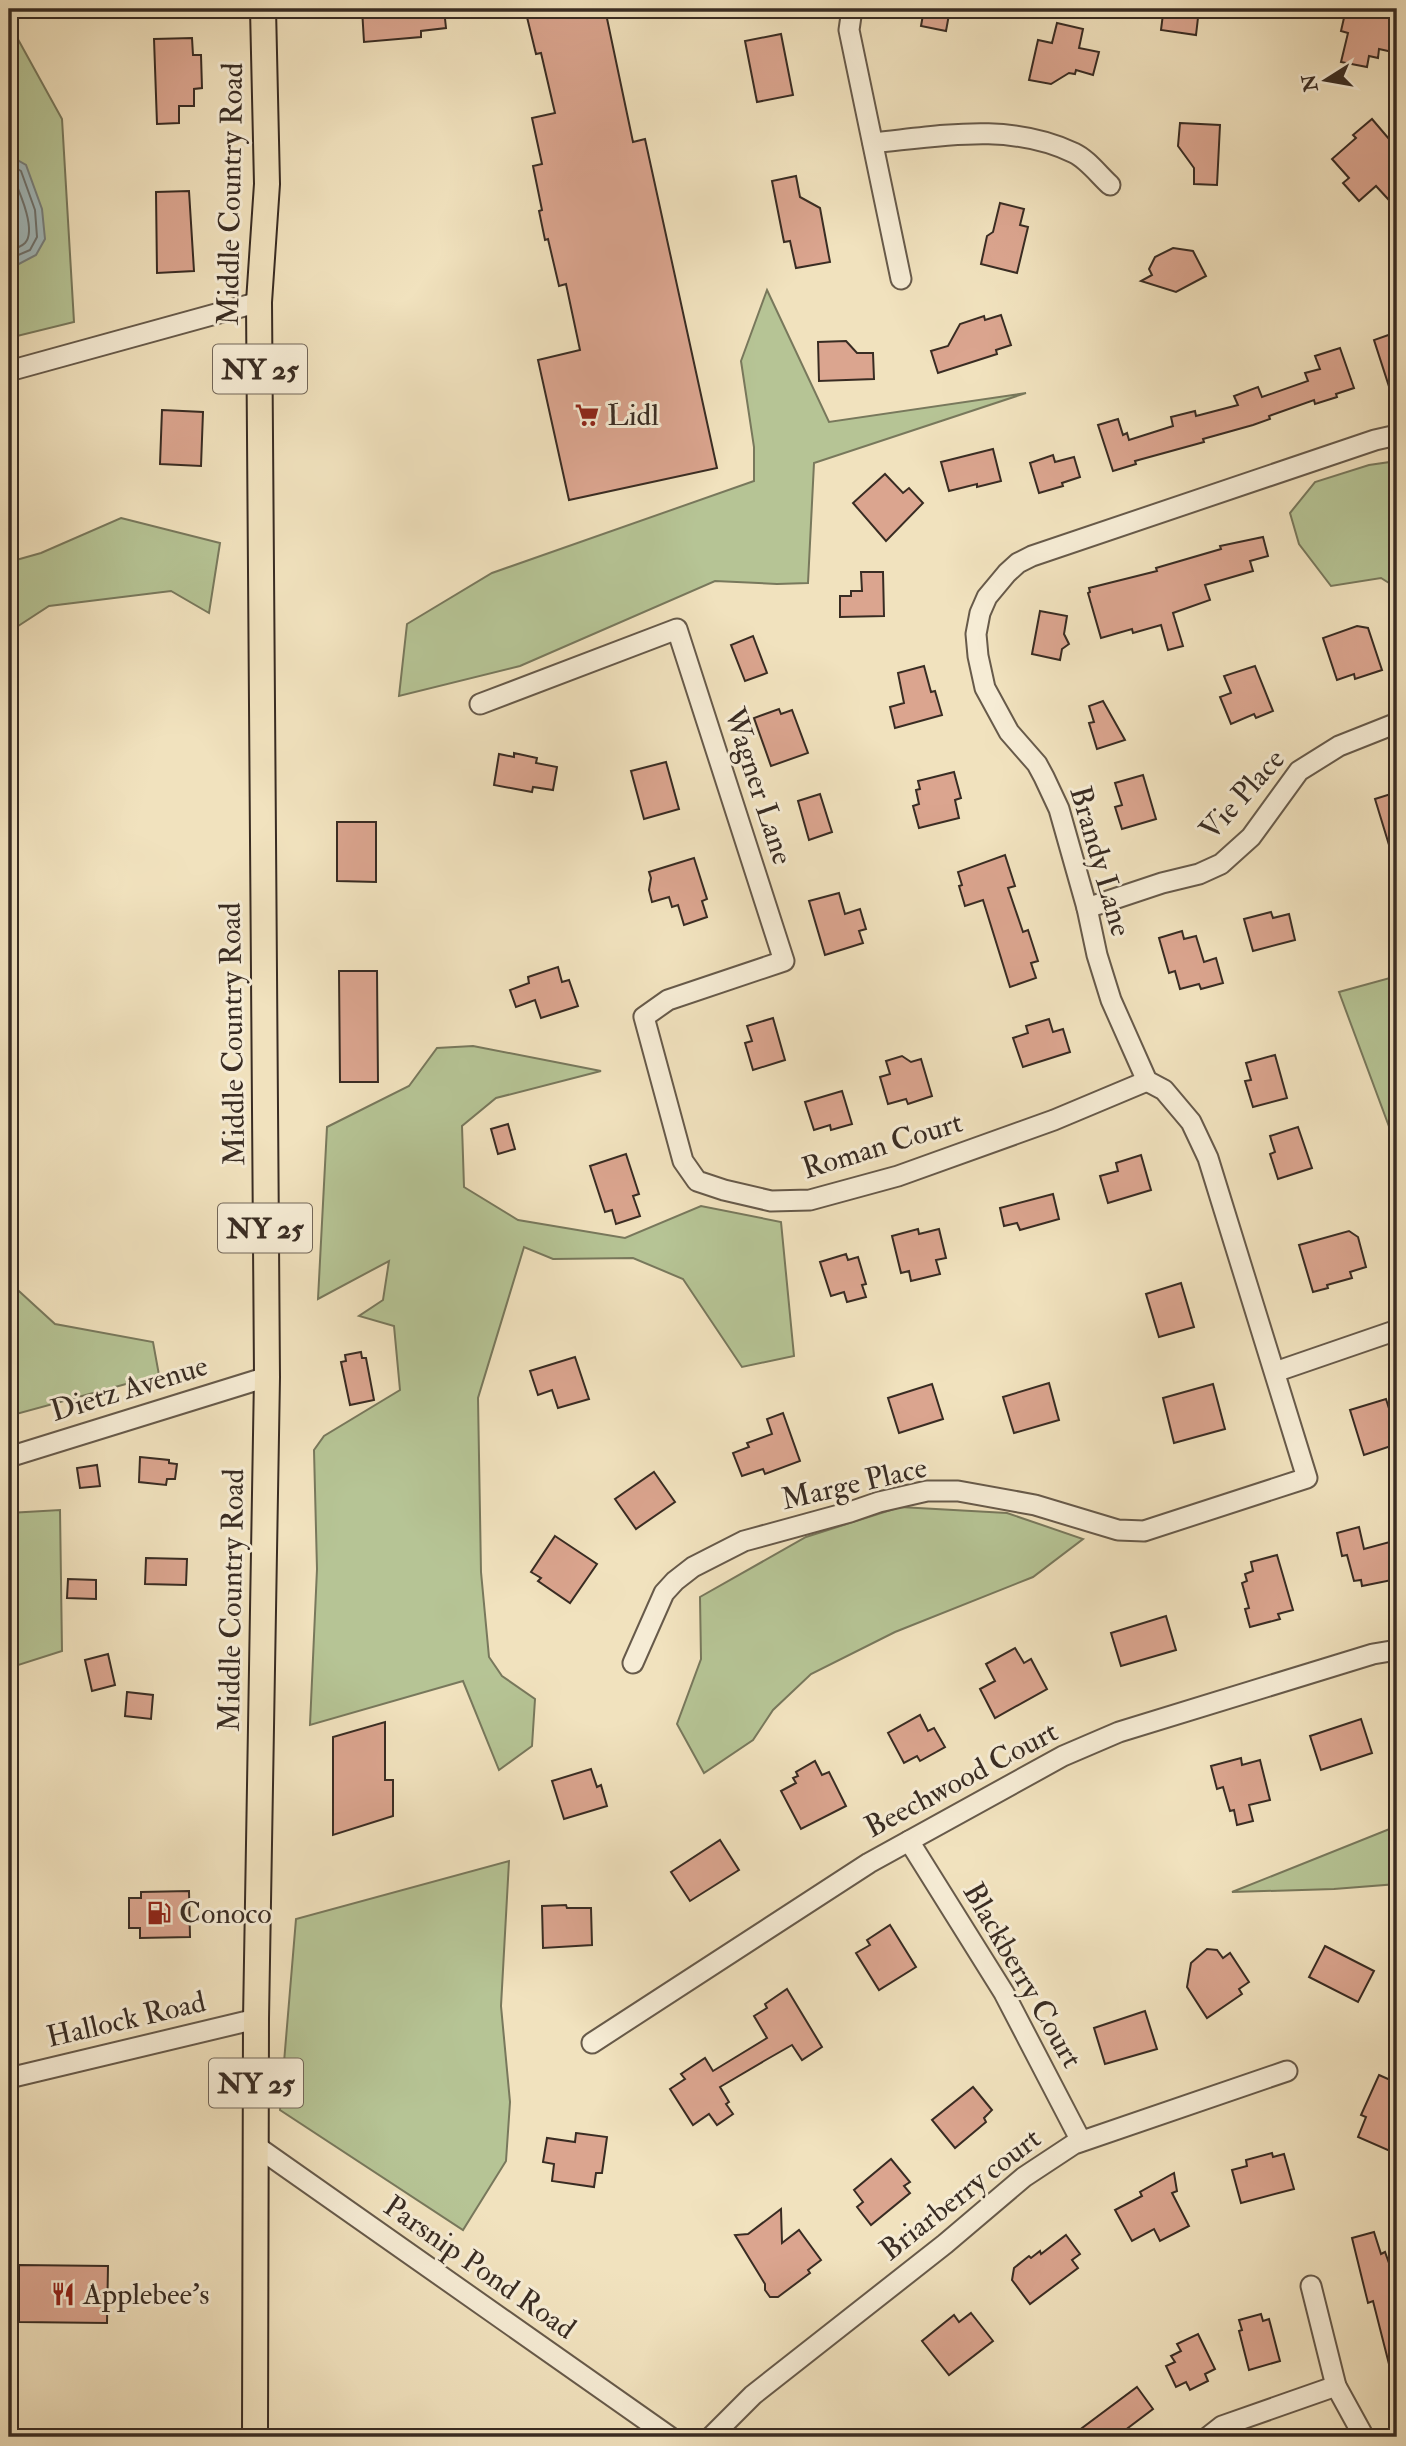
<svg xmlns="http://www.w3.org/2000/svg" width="1406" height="2446" font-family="'IM FELL Double Pica',serif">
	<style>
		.green { fill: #b6c495; stroke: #78785c; stroke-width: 2 }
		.water { fill: #a1babd; stroke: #77817f; stroke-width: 2 }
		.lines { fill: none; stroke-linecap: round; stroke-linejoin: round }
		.shore { stroke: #6d7370; stroke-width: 2 }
		.building { fill: #dba58f; stroke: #392c23; stroke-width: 2 }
		.minor-casing { stroke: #675a4a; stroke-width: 23 }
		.major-casing { stroke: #392c23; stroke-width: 28 }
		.minor { stroke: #f6ecd5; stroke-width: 19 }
		.major { stroke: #f1e2be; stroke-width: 24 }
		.labels { text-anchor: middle; stroke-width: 6; stroke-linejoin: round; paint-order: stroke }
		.shield { fill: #f6ecd5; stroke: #726658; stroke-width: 2 }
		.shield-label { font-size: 28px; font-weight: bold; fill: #392c23 }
		.street-label { font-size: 30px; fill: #392c23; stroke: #f6ecd5 }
		.poi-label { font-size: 30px; fill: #392c23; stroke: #f6ecd5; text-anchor: start }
	</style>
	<rect width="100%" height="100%" fill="#f1e2be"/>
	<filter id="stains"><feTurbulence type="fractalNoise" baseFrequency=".00286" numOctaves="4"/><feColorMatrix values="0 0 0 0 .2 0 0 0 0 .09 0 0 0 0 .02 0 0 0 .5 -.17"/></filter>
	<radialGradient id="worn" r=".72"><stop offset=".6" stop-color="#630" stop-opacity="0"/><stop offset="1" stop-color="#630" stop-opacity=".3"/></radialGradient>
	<g class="green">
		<polygon points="9,23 62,119 74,322 9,338 9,266 17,265 12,157 9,157"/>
		<polygon points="767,290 829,422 1026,393 814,463 808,583 777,584 715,581 520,666 399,696 407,624 492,573 754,481 754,447 741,361"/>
		<polygon points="1397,461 1397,588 1381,578 1331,586 1299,544 1290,513 1315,482 1369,465"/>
		<polygon points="121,518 220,543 209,613 171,591 49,606 9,632 9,562 41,553"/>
		<polygon points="1397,976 1397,1148 1339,992"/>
		<polygon points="473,1046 601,1071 496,1098 462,1126 464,1187 518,1220 625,1238 701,1206 781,1222 794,1356 742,1367 683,1279 633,1258 553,1259 524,1247 478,1398 481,1572 489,1657 502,1676 535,1699 532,1746 499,1770 463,1681 310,1725 317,1569 314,1450 324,1436 400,1390 394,1326 359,1316 383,1300 389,1261 318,1299 327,1127 409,1086 437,1048"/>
		<polygon points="9,1282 55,1324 153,1342 159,1375 9,1416"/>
		<polygon points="900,1507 1007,1513 1083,1539 1033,1577 895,1632 811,1674 773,1710 753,1740 704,1773 677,1724 701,1659 700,1597 806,1537"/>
		<polygon points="60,1510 62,1651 9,1668 9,1513"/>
		<polygon points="1397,1826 1397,1884 1334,1889 1232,1892"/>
		<polygon points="509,1861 501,2006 510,2102 506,2161 463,2230 280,2110 296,1919"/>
	</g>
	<polygon class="water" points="9,157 12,157 26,165 42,209 45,239 36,255 17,265 9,266"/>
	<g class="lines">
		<g class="shore">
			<polyline points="9,164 21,171 35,210 37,237 30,250 9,259"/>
			<path d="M 9,173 L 13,177 C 19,191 37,230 25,243 C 21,247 14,249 9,250"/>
		</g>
	</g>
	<g class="building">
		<polygon points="362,9 444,9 446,28 421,31 421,37 364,42"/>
		<polygon points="525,9 605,9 633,142 645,139 717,468 569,500 538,360 580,350 566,284 559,286 548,239 545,240 539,211 542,210 533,166 542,164 532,118 555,113 541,53 536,54"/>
		<polygon points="924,9 950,9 946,31 921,26"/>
		<polygon points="1173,9 1199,9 1196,35 1161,30 1163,14 1173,15"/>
		<polygon points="1346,9 1397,9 1397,53 1379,49 1378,58 1369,56 1367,67 1341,62 1348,33 1341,31"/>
		<polygon points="1057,23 1083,29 1079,48 1099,52 1093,75 1076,70 1075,74 1069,73 1051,84 1029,80 1038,40 1052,43"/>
		<polygon points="781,34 793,95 757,102 745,41"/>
		<polygon points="192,38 193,55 201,55 202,88 194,89 194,106 179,106 179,123 157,124 154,39"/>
		<polygon points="1372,119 1389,139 1397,131 1397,191 1388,199 1376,186 1359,201 1343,183 1349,178 1332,159 1356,138 1353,135"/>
		<polygon points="1180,123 1220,125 1217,185 1194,184 1194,168 1178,146"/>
		<polygon points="796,176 800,197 820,208 830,262 796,268 790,241 784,242 772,181"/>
		<polygon points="189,191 194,271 157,273 156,192"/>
		<polygon points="1000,203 1024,209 1020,225 1028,227 1017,273 981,264 987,236 993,232"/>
		<polygon points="1173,248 1193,251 1206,276 1176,292 1141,281 1152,275 1149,269 1155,257"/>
		<polygon points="1001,315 1011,345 996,350 997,354 938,373 931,351 948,346 960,324 984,316 985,320"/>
		<polygon points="1397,332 1397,401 1394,402 1374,340"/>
		<polygon points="846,341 857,353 873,353 874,379 819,381 818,342"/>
		<polygon points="1340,348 1354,388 1336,394 1337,397 1315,404 1314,400 1269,416 1270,419 1253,425 1203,439 1204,442 1135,461 1136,464 1113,471 1098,425 1118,419 1123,435 1127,433 1129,440 1173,426 1171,417 1195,411 1196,416 1238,405 1234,396 1258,387 1262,397 1308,381 1305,373 1320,369 1315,356"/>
		<polygon points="162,410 203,412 201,466 160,464"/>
		<polygon points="993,449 1001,481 977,487 977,484 949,491 941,462"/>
		<polygon points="1053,455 1055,462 1074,457 1080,477 1062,483 1063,486 1039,493 1030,463"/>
		<polygon points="885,474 903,493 909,488 923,503 886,541 853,503"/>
		<polygon points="1263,537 1268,556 1250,561 1253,571 1205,585 1210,600 1173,613 1183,646 1168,650 1161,625 1133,633 1132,629 1101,638 1088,593 1090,592 1089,588 1157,571 1156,568 1221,549 1220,546"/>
		<polygon points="861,572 883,572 884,616 840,617 840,596 851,596 851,591 862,591"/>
		<polygon points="1040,611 1067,616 1064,634 1069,644 1062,649 1060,660 1032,654"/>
		<polygon points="1357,626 1368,628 1382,670 1355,679 1354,674 1337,680 1323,638"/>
		<polygon points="753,636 767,673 745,681 731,645"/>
		<polygon points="924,666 931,692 935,691 942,715 895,728 890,707 904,703 898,673"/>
		<polygon points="1255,666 1273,711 1256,718 1254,714 1231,724 1220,697 1231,693 1224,676"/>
		<polygon points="1103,701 1125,740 1097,749 1089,723 1094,722 1089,706"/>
		<polygon points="779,709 781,714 792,710 808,753 771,766 754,718"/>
		<polygon points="514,753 537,758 536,763 557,767 553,790 533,787 532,792 494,785 499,754 514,757"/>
		<polygon points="666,762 679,809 644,819 631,771"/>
		<polygon points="954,772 961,798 955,800 959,818 919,828 913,806 919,804 916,790 920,789 918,781"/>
		<polygon points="1143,775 1156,819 1122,829 1115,807 1122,805 1115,783"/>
		<polygon points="1397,792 1397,857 1393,858 1375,799"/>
		<polygon points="820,794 832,832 809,840 798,801"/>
		<polygon points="337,822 376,822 376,882 337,881"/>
		<polygon points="1005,855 1015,886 1008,888 1023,932 1028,930 1038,961 1031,963 1036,978 1010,987 983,900 965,906 959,886 962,885 958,872"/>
		<polygon points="694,858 707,899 702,901 707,917 684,925 678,905 672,907 669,897 652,902 649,890 651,878 649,872"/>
		<polygon points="839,893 845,914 860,909 866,929 859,931 863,943 825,955 809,901"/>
		<polygon points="1271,912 1273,918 1289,914 1295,940 1253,951 1244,919"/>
		<polygon points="1182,931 1184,939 1196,936 1204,962 1216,958 1223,983 1201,989 1199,984 1180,989 1175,971 1169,973 1159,938"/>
		<polygon points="558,967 562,982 569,980 578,1006 541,1018 535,1000 516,1007 510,990 529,983 528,977"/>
		<polygon points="339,971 377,971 378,1082 340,1082"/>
		<polygon points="773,1018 785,1060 753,1070 745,1043 752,1041 747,1026"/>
		<polygon points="1049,1019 1053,1032 1063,1029 1070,1052 1023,1067 1013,1038 1028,1033 1026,1026"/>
		<polygon points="1275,1055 1287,1098 1253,1107 1245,1081 1251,1080 1246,1063"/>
		<polygon points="902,1056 911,1062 921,1059 932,1096 908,1104 906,1099 888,1104 880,1077 890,1074 886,1061"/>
		<polygon points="842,1091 852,1124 831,1130 830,1125 814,1130 805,1102"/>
		<polygon points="508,1124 515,1149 498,1154 491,1129"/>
		<polygon points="1298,1127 1312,1168 1278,1179 1270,1154 1275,1152 1270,1136"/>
		<polygon points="626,1154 639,1194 633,1196 640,1216 616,1224 612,1210 605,1212 590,1166"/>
		<polygon points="1141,1155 1151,1190 1108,1203 1100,1176 1118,1171 1116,1163"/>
		<polygon points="1053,1194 1059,1219 1020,1230 1017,1223 1004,1226 1000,1208"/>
		<polygon points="918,1229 919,1234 939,1229 946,1258 936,1260 940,1274 911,1281 909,1271 901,1273 892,1236"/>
		<polygon points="1349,1231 1358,1237 1366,1267 1350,1272 1352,1278 1327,1285 1328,1288 1313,1292 1299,1245"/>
		<polygon points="846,1254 848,1260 858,1257 866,1284 862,1285 866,1297 847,1302 844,1292 831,1296 820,1262"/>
		<polygon points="1181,1283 1194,1327 1159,1337 1146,1294"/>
		<polygon points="361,1352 362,1358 366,1358 374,1400 350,1405 341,1362 346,1361 345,1355"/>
		<polygon points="575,1357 589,1399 558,1408 552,1390 538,1395 530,1371"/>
		<polygon points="1049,1383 1059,1420 1014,1433 1003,1397"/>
		<polygon points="932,1384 943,1419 899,1433 888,1398"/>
		<polygon points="1213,1384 1225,1429 1174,1443 1163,1398"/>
		<polygon points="1386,1399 1397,1434 1397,1444 1364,1455 1350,1410"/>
		<polygon points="783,1413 800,1461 765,1474 763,1469 742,1476 733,1453 749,1447 747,1443 772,1434 767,1419"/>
		<polygon points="140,1457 169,1460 169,1463 177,1464 175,1479 167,1479 166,1485 139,1482"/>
		<polygon points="97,1465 100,1486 80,1488 77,1468"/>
		<polygon points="654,1472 675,1502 636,1529 615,1499"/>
		<polygon points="1359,1527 1364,1549 1397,1540 1397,1579 1362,1586 1361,1580 1354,1581 1347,1555 1342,1556 1337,1533"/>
		<polygon points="555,1536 597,1564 570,1603 538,1581 541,1578 531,1572"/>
		<polygon points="1277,1555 1293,1610 1278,1614 1280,1619 1250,1627 1245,1609 1249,1608 1242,1583 1247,1581 1245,1574 1253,1571 1251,1562"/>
		<polygon points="146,1558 187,1559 186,1585 145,1584"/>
		<polygon points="68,1579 96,1580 96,1599 67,1598"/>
		<polygon points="1166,1616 1176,1650 1121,1666 1111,1633"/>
		<polygon points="1015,1648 1024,1663 1031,1659 1047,1689 995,1718 980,1689 995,1681 986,1664"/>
		<polygon points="108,1654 115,1685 92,1691 85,1660"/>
		<polygon points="127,1692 153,1695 151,1719 125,1716"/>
		<polygon points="920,1715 928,1731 934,1728 945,1747 920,1761 917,1756 904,1763 888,1733"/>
		<polygon points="1361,1719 1372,1753 1321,1770 1310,1736"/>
		<polygon points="385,1722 385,1780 393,1780 393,1816 333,1835 333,1737"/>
		<polygon points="1241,1758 1242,1765 1260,1760 1270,1800 1249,1805 1253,1821 1237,1825 1234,1810 1230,1811 1223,1787 1217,1789 1211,1766"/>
		<polygon points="815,1761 822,1775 829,1772 846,1806 801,1829 781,1791 796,1783 793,1778 798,1776 796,1772"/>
		<polygon points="591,1769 597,1787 601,1785 607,1806 564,1819 552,1781"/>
		<polygon points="720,1840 739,1870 690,1901 671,1872"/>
		<polygon points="189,1891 190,1937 140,1938 140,1928 129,1928 129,1898 141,1898 141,1892"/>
		<polygon points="566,1905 567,1908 591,1908 592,1945 543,1948 542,1906"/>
		<polygon points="890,1925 916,1967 879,1990 856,1953 870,1945 867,1940"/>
		<polygon points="1325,1946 1374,1971 1358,2002 1309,1977"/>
		<polygon points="1207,1949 1217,1950 1223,1958 1230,1953 1249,1982 1239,1989 1242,1994 1207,2018 1187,1987 1191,1963"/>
		<polygon points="787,1989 822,2047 802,2060 792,2045 764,2061 720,2087 729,2102 726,2104 733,2114 717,2125 709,2114 693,2125 670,2089 685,2079 681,2074 705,2058 713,2071 767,2038 754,2016 767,2008 765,2004"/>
		<polygon points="1145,2011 1157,2049 1105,2064 1094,2028"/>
		<polygon points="1379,2075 1395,2082 1392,2091 1397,2093 1397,2134 1390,2151 1358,2137 1366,2117 1361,2115"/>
		<polygon points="973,2087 992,2110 984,2118 986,2122 955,2148 932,2120"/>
		<polygon points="576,2133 607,2137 602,2173 596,2173 594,2187 552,2181 554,2164 543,2162 547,2138 575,2142"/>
		<polygon points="1272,2153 1273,2157 1284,2154 1294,2189 1241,2203 1232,2170 1247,2166 1246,2160"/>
		<polygon points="891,2159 910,2182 904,2186 910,2193 871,2225 857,2207 863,2202 854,2190"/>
		<polygon points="1174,2173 1177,2191 1172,2193 1189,2226 1160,2241 1154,2229 1132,2241 1115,2210 1142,2196 1140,2192"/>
		<polygon points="781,2209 782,2243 799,2230 821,2260 808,2270 810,2273 778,2297 770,2297 765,2290 765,2284 735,2235 748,2234"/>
		<polygon points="1374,2232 1381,2254 1385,2252 1389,2263 1397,2261 1397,2372 1391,2372 1373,2301 1368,2303 1352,2238"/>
		<polygon points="1066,2235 1080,2254 1072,2260 1078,2268 1030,2304 1012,2280 1014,2268 1029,2256 1031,2258 1040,2251 1041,2254"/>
		<polygon points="19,2265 108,2266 107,2323 19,2322"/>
		<polygon points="971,2313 993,2341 949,2375 922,2341 954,2315 959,2322"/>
		<polygon points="1261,2314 1263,2321 1269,2319 1280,2361 1249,2370 1239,2331 1242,2330 1239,2320"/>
		<polygon points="1198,2334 1215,2369 1205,2374 1208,2381 1190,2390 1186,2382 1176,2387 1166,2366 1175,2362 1171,2356 1181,2351 1177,2344"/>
		<polygon points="1137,2387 1153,2409 1116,2437 1070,2437"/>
	</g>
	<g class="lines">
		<g class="minor-casing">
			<g id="minor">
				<polyline points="852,9 849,30 901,279"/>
				<path d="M 873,143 C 941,136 1010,122 1074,153 C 1087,159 1099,175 1110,185"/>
				<polyline points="9,371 259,302"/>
				<polyline points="480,704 677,629 784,961 668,1000 644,1017 683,1161 697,1181 724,1190 771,1201 810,1200 898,1176 1054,1120 1147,1081"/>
				<polyline points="1087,908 1162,883 1199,874 1221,864 1251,837 1299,771 1339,746 1397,723"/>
				<polyline points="1275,1372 1397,1330"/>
				<polyline points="9,1457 267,1377"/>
				<polyline points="633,1663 664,1593 675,1581 693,1567 744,1541 850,1512 879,1502 927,1491 958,1491 1035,1505 1118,1530 1144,1531 1307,1478 1208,1158 1191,1122 1164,1090 1147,1081 1111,1000 1097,955 1087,908 1059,809 1044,777 1037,764 1009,732 985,688 978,656 976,634 980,613 987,597 1007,573 1018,563 1032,556 1375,440 1397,435"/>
				<polyline points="909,1841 1004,1993 1081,2141"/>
				<polyline points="592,2043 869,1863 1063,1756 1119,1732 1373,1654 1397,1650"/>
				<polyline points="9,2078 256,2019"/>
				<polyline points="256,2146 670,2437"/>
				<polyline points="1311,2286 1336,2386 1364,2437"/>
				<polyline points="711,2437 753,2395 945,2244 1024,2177 1074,2144 1287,2071"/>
				<polyline points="1208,2437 1222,2426 1336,2386"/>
			</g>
		</g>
		<g class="major-casing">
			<polyline id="major" points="255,2437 256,2019 267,1377 259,302 267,184 263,9"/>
		</g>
		<use href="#minor" class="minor"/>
		<use href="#major" class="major"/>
	</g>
	<defs>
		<g id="supermarket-bare" transform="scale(1.89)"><path d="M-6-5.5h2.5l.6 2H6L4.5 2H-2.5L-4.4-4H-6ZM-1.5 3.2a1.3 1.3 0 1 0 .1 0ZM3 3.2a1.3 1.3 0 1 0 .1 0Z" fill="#8f2418" stroke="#f6ecd5" stroke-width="2.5" paint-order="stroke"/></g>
		<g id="fuel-bare" transform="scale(1.89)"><path d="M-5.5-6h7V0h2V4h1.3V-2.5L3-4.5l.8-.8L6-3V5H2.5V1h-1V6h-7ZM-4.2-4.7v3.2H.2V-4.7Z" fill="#8f2418" stroke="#f6ecd5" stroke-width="2.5" paint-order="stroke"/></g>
		<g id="restaurant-bare" transform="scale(1.89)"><path d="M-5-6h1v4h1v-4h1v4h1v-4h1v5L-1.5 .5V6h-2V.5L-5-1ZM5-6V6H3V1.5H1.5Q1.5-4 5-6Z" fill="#8f2418" stroke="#f6ecd5" stroke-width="2.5" paint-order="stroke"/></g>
	</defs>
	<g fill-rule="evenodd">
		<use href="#supermarket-bare" x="587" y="415"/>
		<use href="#fuel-bare" x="159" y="1913"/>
		<use href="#restaurant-bare" x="63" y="2294"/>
	</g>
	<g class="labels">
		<g class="shield">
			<rect x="213" y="344.5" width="94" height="49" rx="5"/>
			<rect x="218" y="1203.5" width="94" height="49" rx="5"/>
			<rect x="209" y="2058.5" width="94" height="49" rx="5"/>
		</g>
		<g class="shield-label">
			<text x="260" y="379">NY 25</text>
			<text x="265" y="1238">NY 25</text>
			<text x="256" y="2093">NY 25</text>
		</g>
		<g class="street-label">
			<text transform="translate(230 194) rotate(-89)" y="10">Middle Country Road</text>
			<text transform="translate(759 786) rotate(72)" y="10">Wagner Lane</text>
			<text transform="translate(1242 794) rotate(-48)" y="10">Vie Place</text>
			<text transform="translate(1101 861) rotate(74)" y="10">Brandy Lane</text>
			<text transform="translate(232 1034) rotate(-91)" y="10">Middle Country Road</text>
			<text transform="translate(882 1145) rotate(-17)" y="10">Roman Court</text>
			<text transform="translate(129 1388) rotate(-17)" y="10">Dietz Avenue</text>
			<text transform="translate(854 1483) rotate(-13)" y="10">Marge Place</text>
			<text transform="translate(231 1600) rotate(-89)" y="10">Middle Country Road</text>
			<text transform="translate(961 1779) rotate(-28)" y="10">Beechwood Court</text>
			<text transform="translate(1023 1975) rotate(60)" y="10">Blackberry Court</text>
			<text transform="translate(126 2019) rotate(-13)" y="10">Hallock Road</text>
			<text transform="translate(960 2194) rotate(-38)" y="10">Briarberry court</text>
			<text transform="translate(480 2267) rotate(35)" y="10">Parsnip Pond Road</text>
		</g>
		<g class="poi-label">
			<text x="607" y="425">Lidl</text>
			<text x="179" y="1923">Conoco</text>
			<text x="83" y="2304">Applebee's</text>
		</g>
	</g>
	<rect width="1406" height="2446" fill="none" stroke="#f1e2be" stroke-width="35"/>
	<rect x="10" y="10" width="1385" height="2425" fill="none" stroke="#392c23" stroke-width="3.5"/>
	<rect x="18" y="18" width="1371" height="2411" fill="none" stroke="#392c23" stroke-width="2"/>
	<g transform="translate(1326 80) rotate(259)" stroke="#f6ecd5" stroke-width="5" paint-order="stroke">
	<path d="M0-5L12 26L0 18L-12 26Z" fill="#392c23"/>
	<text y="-10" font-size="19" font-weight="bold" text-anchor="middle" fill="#392c23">N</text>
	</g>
	<rect width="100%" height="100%" filter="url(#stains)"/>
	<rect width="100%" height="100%" fill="url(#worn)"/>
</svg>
